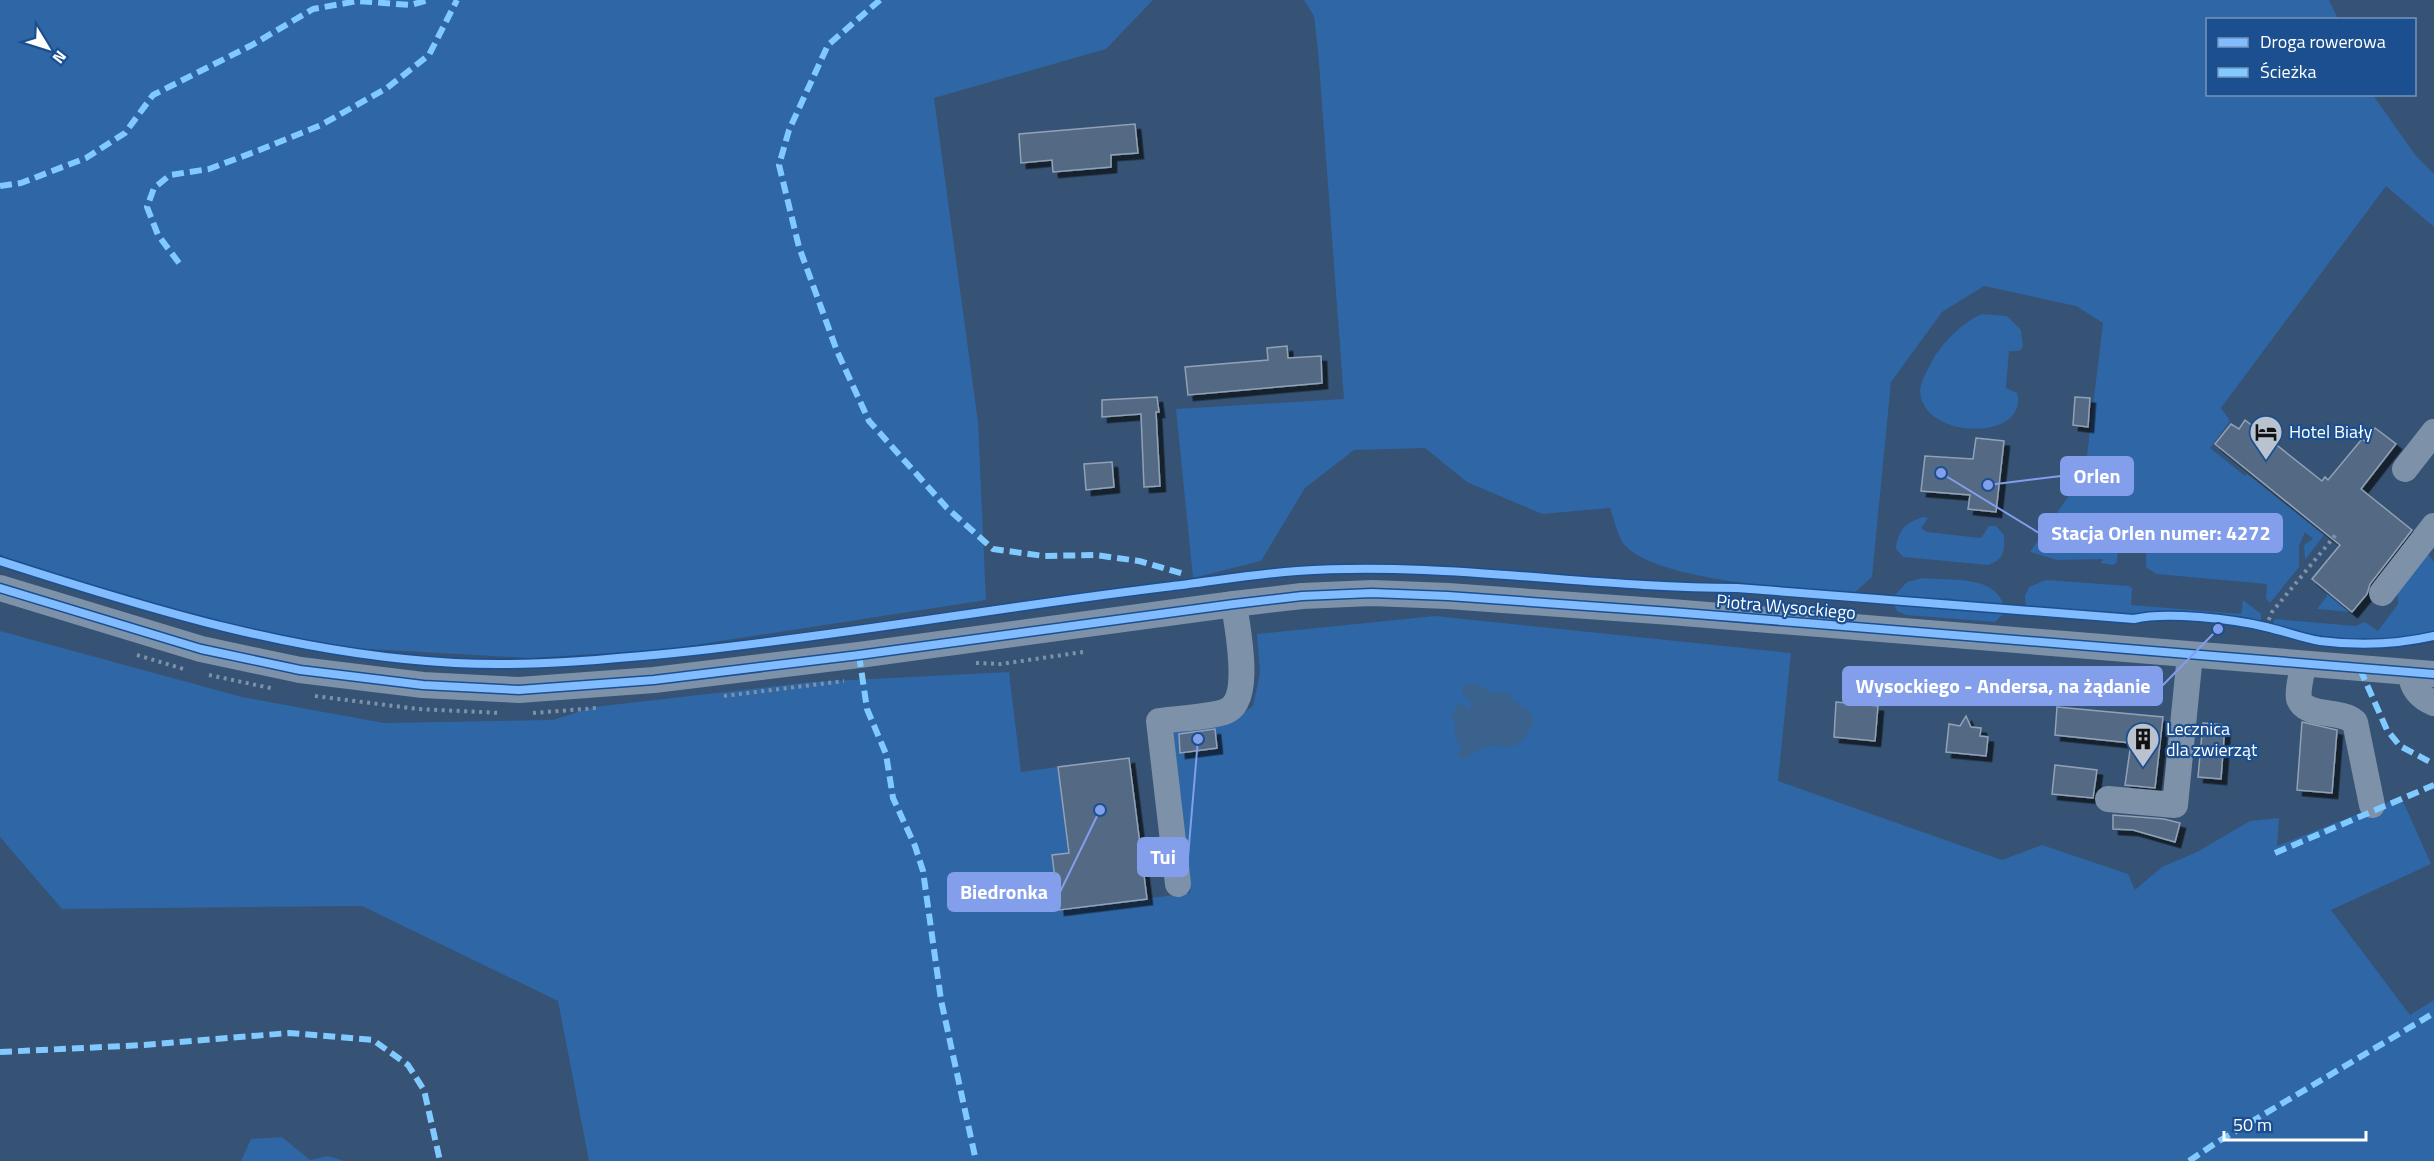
<svg xmlns="http://www.w3.org/2000/svg" width="2434" height="1161" font-family="'Titillium Web',sans-serif">
	<style>
		.green { fill: #2f66a5 }
		.water { fill: #3b618d }
		.building { fill: #526984; stroke: #92a2b6; stroke-width: 1.5; filter: url(#shadow) }
		.lines { fill: none; stroke-linecap: round; stroke-linejoin: round }
		.path { stroke: #7d92a8; stroke-width: 4; stroke-dasharray: 3 4.5; stroke-linecap: butt }
		.minor { stroke: #7d92a8; stroke-width: 26 }
		.quiet { stroke: #80caff; stroke-width: 6; stroke-dasharray: 12 6; stroke-linecap: butt }
		.cycleway-casing { stroke: #1b4f8f; stroke-width: 11 }
		.cycleway { stroke: #80bcff; stroke-width: 8 }
		.labels { text-anchor: middle; stroke-width: 4.5; stroke-linejoin: round; paint-order: stroke }
		.poi-label { font-size: 18px; fill: #fff; stroke: #1b4f8f; text-anchor: start }
		.street-label { font-size: 18px; fill: #fff; stroke: #1b4f8f }
		.leader { fill: none; stroke: #839eea; stroke-width: 2 }
		.callout-dot { fill: #839eea; stroke: #1b4f8f; stroke-width: 2 }
		.callout { fill: #839eea; stroke: #839eea; stroke-width: 2 }
		.callout-label { font-size: 20px; text-anchor: middle; font-weight: bold; fill: #fff }
	</style>
	<defs>
		<filter id="shadow"><feDropShadow dx="5.5" dy="5.5" stdDeviation="0" flood-color="#0009"/></filter>
	</defs>
	<rect width="100%" height="100%" fill="#365274"/>
	<g class="green">
		<polygon points="0,0 1153,0 1106,49 934,98 978,422 986,600 663,650 529,658 351,648 233,627 123,596 4,557 0,554"/>
		<path d="M 1304,0 L 2329,0 L 2338,19 L 2208,20 L 2208,94 L 2373,95 L 2416,156 L 2434,174 L 2434,227 L 2386,186 L 2221,408 L 2230,421 L 2210,448 L 2245,476 L 2247,474 L 2324,535 L 2305,560 L 2304,545 L 2313,539 L 2305,532 L 2299,546 L 2299,567 L 2270,603 L 2266,598 L 2267,584 L 2156,574 L 2146,567 L 2146,553 L 2118,551 L 2117,562 L 2113,565 L 2101,563 L 2103,559 L 2057,560 L 2030,552 L 2085,472 L 2103,323 L 2076,306 L 1984,286 L 1942,312 L 1891,382 L 1872,577 L 1854,593 C 1804,588 1654,583 1623,543 C 1617,534 1614,519 1610,508 L 1542,514 L 1467,482 L 1425,448 L 1354,450 L 1305,488 L 1261,561 L 1193,578 L 1176,409 L 1344,399 L 1318,51 L 1314,16 Z"/>
		<path d="M 1982,314 L 2007,316 L 2021,330 L 2023,347 L 2019,351 L 2009,351 L 2006,388 L 2017,393 C 2030,441 1922,441 1920,391 C 1920,382 1928,370 1932,361 C 1941,344 1964,321 1982,314 Z"/>
		<path d="M 1924,517 L 1928,518 L 1921,528 L 1927,532 L 1981,538 L 1989,526 L 1996,526 L 2004,535 C 2005,550 2004,560 1988,565 L 1903,557 L 1896,549 C 1897,531 1907,521 1924,517 Z"/>
		<path d="M 2426,551 L 2434,562 L 2434,632 C 2379,647 2326,639 2272,625 L 2275,619 L 2355,626 L 2365,622 L 2378,631 L 2398,604 L 2397,587 Z"/>
		<path d="M 1922,578 C 1948,581 1995,574 2004,606 L 1953,602 L 1953,599 L 1945,598 L 1944,600 L 1893,597 L 1907,582 Z"/>
		<polygon points="2046,580 2129,586 2132,588 2131,605 2241,614 2243,600 2261,614 2261,622 2150,611 2127,616 2026,608 2025,596 2029,587"/>
		<polygon points="2326,592 2350,612 2317,609 2327,596"/>
		<polygon points="1894,604 2003,614 1995,622 1906,615 1897,611"/>
		<polygon points="1435,616 1791,653 1778,781 2002,860 2042,845 2128,874 2135,890 2162,867 2197,852 2250,821 2279,818 2277,846 2401,797 2431,864 2331,910 2410,1015 2434,1000 2434,1161 589,1161 558,1001 362,906 62,909 0,837 0,631 242,697 384,723 553,720 594,707 812,682 1009,672 1021,772 1058,767 1069,853 1052,856 1059,910 1190,893 1171,730 1228,723 1253,706 1260,673 1257,634"/>
		<polygon points="282,1137 310,1160 328,1156 344,1161 241,1161 251,1139"/>
	</g>
	<path class="water" d="M 1467,683 L 1483,687 L 1490,693 L 1509,692 L 1514,702 L 1517,701 L 1521,707 L 1527,708 L 1534,720 C 1530,731 1522,746 1509,747 C 1500,747 1497,744 1486,747 C 1476,750 1470,757 1461,759 L 1456,754 L 1461,752 L 1461,747 L 1454,735 L 1456,728 L 1452,714 L 1459,703 L 1469,710 L 1471,702 L 1464,696 L 1462,691 Z"/>
	<g class="building">
		<polygon points="1135,124 1138,153 1111,155 1111,167 1053,172 1052,160 1021,163 1019,134"/>
		<polygon points="1287,346 1288,358 1321,356 1322,383 1188,395 1185,367 1268,360 1267,348"/>
		<polygon points="1157,397 1159,412 1156,412 1160,486 1144,487 1141,414 1102,417 1102,400"/>
		<polygon points="2075,397 2090,398 2088,427 2073,425"/>
		<polygon points="2245,420 2322,481 2325,477 2328,480 2362,439 2365,441 2375,428 2396,444 2361,489 2412,530 2370,584 2367,594 2352,612 2312,579 2340,545 2215,444 2231,424 2239,429"/>
		<polygon points="1976,438 2004,441 1996,512 1968,509 1970,495 1921,491 1925,456 1973,459"/>
		<polygon points="1112,462 1114,487 1086,490 1084,464"/>
		<polygon points="1836,702 1878,706 1875,741 1834,737"/>
		<polygon points="2057,707 2163,717 2155,788 2125,785 2131,743 2055,735"/>
		<polygon points="1966,716 1971,727 1981,728 1980,736 1988,737 1986,756 1946,752 1949,724 1960,726"/>
		<polygon points="2302,722 2337,730 2332,793 2297,790"/>
		<polygon points="2203,723 2225,725 2221,779 2198,777"/>
		<polygon points="1215,729 1217,748 1180,753 1179,734"/>
		<polygon points="1129,758 1147,899 1059,910 1052,855 1069,853 1058,767"/>
		<polygon points="2055,765 2097,770 2093,798 2052,794"/>
		<polygon points="2113,815 2164,819 2180,823 2175,842 2133,830 2113,829"/>
	</g>
	<g class="lines">
		<g class="path">
			<polyline points="2266,627 2272,612 2338,532"/>
			<polyline points="137,655 187,670"/>
			<polyline points="976,663 1001,664 1083,652"/>
			<polyline points="209,675 275,689"/>
			<polyline points="315,696 418,709 501,713"/>
			<polyline points="724,696 844,681"/>
			<polyline points="533,713 597,708"/>
		</g>
		<g class="minor">
			<polyline points="2405,469 2434,432"/>
			<polyline points="0,588 201,649 300,670 423,685 519,690 654,680 859,655 1234,604 1302,596 1372,593 1448,596 1671,612 2434,674"/>
			<polyline points="2382,593 2434,526"/>
			<path d="M 2303,665 C 2302,674 2297,690 2299,699 C 2306,718 2340,709 2355,722 L 2372,805"/>
			<path d="M 2412,673 C 2410,687 2421,698 2434,703"/>
			<polyline points="2108,799 2175,805 2190,655"/>
			<path d="M 1178,884 L 1159,721 C 1180,718 1204,718 1224,712 C 1254,703 1237,628 1234,604"/>
		</g>
		<g class="quiet">
			<polyline points="880,0 828,45 789,130 779,165 799,247 837,351 869,421 947,508 993,549 1044,556 1095,555 1139,561 1184,574"/>
			<polyline points="0,186 21,183 86,158 125,133 153,95 252,45 313,9 358,1 410,5 429,0"/>
			<polyline points="179,263 158,235 147,207 154,188 170,175 209,169 257,151 321,125 387,88 429,55 457,0"/>
			<polyline points="859,655 867,709 886,754 893,798 915,846 923,871 941,1000 976,1161"/>
			<polyline points="2360,669 2387,730 2400,746 2434,764"/>
			<polyline points="2275,853 2434,785"/>
			<polyline points="0,1052 144,1045 289,1033 373,1040 408,1065 424,1090 440,1161"/>
			<polyline points="2189,1161 2219,1141 2434,1013"/>
		</g>
		<g class="cycleway-casing">
			<g id="cycleway">
				<path d="M 0,561 C 149,609 298,655 455,663 C 534,667 614,659 693,651 C 851,634 1008,606 1165,587 C 1209,582 1253,574 1297,571 C 1444,561 1590,588 1737,588 L 2134,619 C 2166,611 2233,619 2266,627 C 2284,631 2302,638 2320,641 C 2359,646 2395,645 2434,636"/>
				<polyline points="0,588 201,649 300,670 423,685 519,690 654,680 859,655 1234,604 1302,596 1372,593 1448,596 1671,612 2434,674"/>
			</g>
		</g>
		<use href="#cycleway" class="cycleway"/>
	</g>
	<defs>
		<g id="hotel-pin" transform="scale(1.725)"><path d="M0 17L-7.5 6A9.5 9.5 0 1 1 7.5 6Z" fill="#b9c2ce" stroke="#1b4f8f"/><path d="M-6-4.5h1.5V1H6V5H4.5V3h-9V5H-6ZM-4 0a1.8 1.8 0 1 1 3.6 0ZM.5 0V-2.5h3Q6-2.5 6 0Z" fill="#111"/></g>
		<g id="building-pin" transform="scale(1.725)"><path d="M0 17L-7.5 6A9.5 9.5 0 1 1 7.5 6Z" fill="#b9c2ce" stroke="#1b4f8f"/><path d="M-4-6H4V6H1V3H-1V6H-4ZM-2.5-4.3h1.7v1.8h-1.7ZM.8-4.3h1.7v1.8H.8ZM-2.5-1h1.7V.8h-1.7ZM.8-1h1.7V.8H.8Z" fill="#111"/></g>
	</defs>
	<g fill-rule="evenodd">
		<use href="#hotel-pin" x="2266" y="432"/>
		<use href="#building-pin" x="2143" y="739"/>
	</g>
	<g class="labels">
		<g class="poi-label">
			<text x="2289" y="438">Hotel Biały</text>
			<text x="2166" y="735">Lecznica<tspan x="2166" dy="21">dla zwierząt</tspan></text>
		</g>
		<g class="street-label">
			<text transform="translate(1786 607) rotate(5)" y="6">Piotra Wysockiego</text>
		</g>
	</g>
	<path class="leader" d="M1988 485L2061 476M1941 473L2039 533M2218 629L2162 686M1198 739L1188 857M1100 810L1060 892"/>
	<g class="callout-dot">
		<circle cx="1988" cy="485" r="6"/>
		<circle cx="1941" cy="473" r="6"/>
		<circle cx="2218" cy="629" r="6"/>
		<circle cx="1198" cy="739" r="6"/>
		<circle cx="1100" cy="810" r="6"/>
	</g>
	<g class="callout">
		<rect x="2061" y="457" width="72" height="38" rx="6"/>
		<rect x="2039" y="514" width="243" height="38" rx="6"/>
		<rect x="1843" y="667" width="319" height="38" rx="6"/>
		<rect x="1138" y="838" width="50" height="38" rx="6"/>
		<rect x="948" y="873" width="112" height="38" rx="6"/>
	</g>
	<g class="callout-label">
		<text x="2097" y="483">Orlen</text>
		<text x="2161" y="540">Stacja Orlen numer: 4272</text>
		<text x="2003" y="693">Wysockiego - Andersa, na żądanie</text>
		<text x="1163" y="864">Tui</text>
		<text x="1004" y="899">Biedronka</text>
	</g>
	<rect x="2206" y="18" width="210" height="78" fill="#1b4f8f" stroke="#7695bc" stroke-width="1.5"/>
	<rect x="2218" y="38" width="30" height="9" fill="#80bcff" stroke="#7695bc" stroke-width="1.5"/>
	<text x="2260" y="48" font-size="18" fill="#ffffff">Droga rowerowa</text>
	<rect x="2218" y="68" width="30" height="9" fill="#80caff" stroke="#7695bc" stroke-width="1.5"/>
	<text x="2260" y="78" font-size="18" fill="#ffffff">Ścieżka</text>
	<g transform="translate(48 48) rotate(128)" stroke="#1b4f8f" stroke-width="4.5" paint-order="stroke">
	<path d="M0-4.5L10 22L0 15L-10 22Z" fill="#ffffff"/>
	<text y="-9" font-size="16" font-weight="bold" text-anchor="middle" fill="#ffffff">N</text>
	</g>
	<path d="M2224 1131v9h142v-9" fill="none" stroke="#ffffff" stroke-width="3"/>
	<text x="2233" y="1131" font-size="18" fill="#ffffff" stroke="#1b4f8f" stroke-width="4.5" paint-order="stroke">50 m</text>
</svg>
